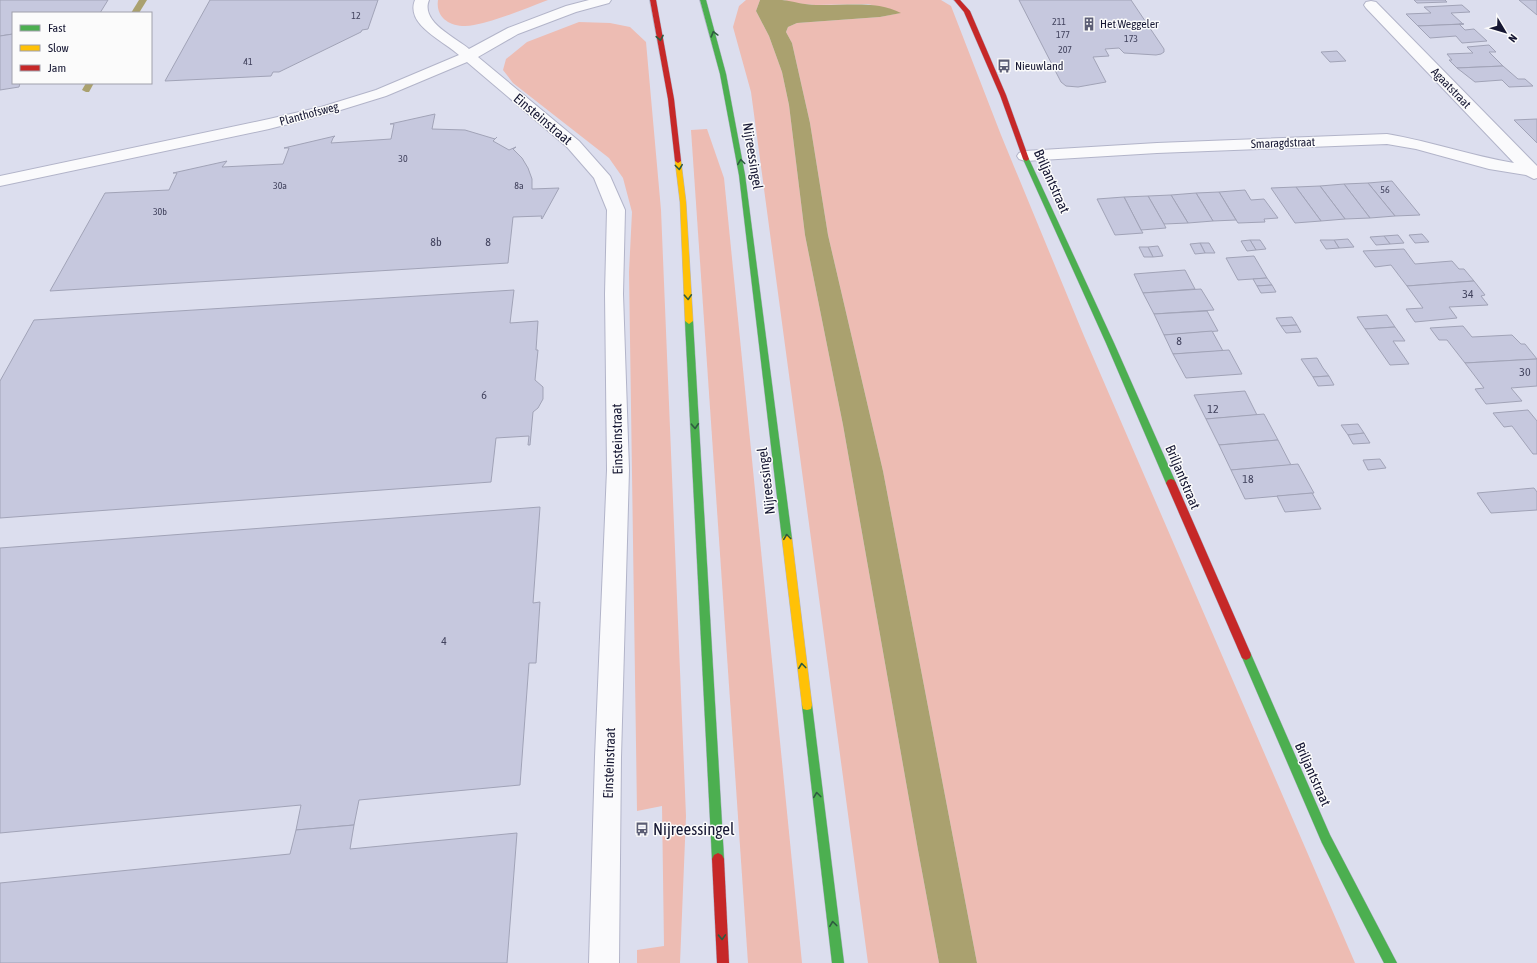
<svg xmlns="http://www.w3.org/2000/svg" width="1537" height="963" font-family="'Asap Condensed',sans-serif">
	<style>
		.green { fill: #edbcb3 }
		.water { fill: #aaa16f }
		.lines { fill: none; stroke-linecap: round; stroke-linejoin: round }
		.stream { fill: #aaa16f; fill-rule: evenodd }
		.building { fill: #c6c8de; stroke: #a1a3b7 }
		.street-casing { stroke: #b2b4c9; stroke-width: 2 }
		.fast-casing { stroke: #b2b4c9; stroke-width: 1 }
		.slow-casing { stroke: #b2b4c9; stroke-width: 1 }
		.jam-casing { stroke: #b2b4c9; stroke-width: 1 }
		.street { fill: #fafafc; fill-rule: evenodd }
		.fast { fill: #4caf50; fill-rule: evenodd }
		.slow { fill: #ffc107; fill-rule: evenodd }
		.jam { fill: #c62828; fill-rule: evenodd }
		.oneway { stroke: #2e5b40 }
		.labels { text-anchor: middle; stroke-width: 3; stroke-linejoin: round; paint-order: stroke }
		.far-number-label { font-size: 10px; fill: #42435e }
		.far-poi-label { font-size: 12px; fill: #161733; stroke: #fbfbfb; text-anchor: start }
		.far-street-label { font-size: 12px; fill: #161733; stroke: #fbfbfb }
		.number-label { font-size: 12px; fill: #42435e }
		.street-label { font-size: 14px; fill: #161733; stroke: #fbfbfb }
		.near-poi-label { font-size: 17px; fill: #161733; stroke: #fbfbfb; text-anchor: start }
	</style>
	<rect width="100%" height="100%" fill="#dcdeee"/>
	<g class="green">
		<path d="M 438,0 L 548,0 C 524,9 499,20 474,25 C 456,29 435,21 438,0 Z"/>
		<polygon points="746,0 760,0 756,11 769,36 782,72 789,105 805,235 843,425 918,850 939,963 868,963 751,92 733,27 739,6"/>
		<polygon points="784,0 941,0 951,6 1001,135 1084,336 1355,963 977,963 883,471 828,235 810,123 792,43 786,32 788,27 797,23 880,17 900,13 868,4 815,5 792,3"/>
		<polygon points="579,22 610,23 630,27 646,42 661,210 686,816 680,963 637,963 637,950 664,946 662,806 637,811 629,272 632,212 623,178 609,158 513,83 503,70 506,59 527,42"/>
		<polygon points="707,129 724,178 802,963 748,963 691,130"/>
	</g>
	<path class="water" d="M 760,0 C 768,0 775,0 782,0 C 793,1 804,5 816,5 C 843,6 877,0 901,13 L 880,17 L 797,23 L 788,27 L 786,32 L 792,43 L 810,123 L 828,235 L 883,471 L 977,963 L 939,963 L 918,850 L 843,425 L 805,235 L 789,105 L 782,72 L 769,36 L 756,11 Z"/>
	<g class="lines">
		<g class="stream">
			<polygon points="139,0 147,0 139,13 131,13"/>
			<polygon points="86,83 94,83 89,92 86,92 82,90"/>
		</g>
	</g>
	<g class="building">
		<polygon points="0,0 108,0 100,13 13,13 13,34 0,36"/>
		<polygon points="210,0 378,0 368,29 362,30 361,32 279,72 273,72 271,76 165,81"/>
		<polygon points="1019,0 1131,0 1164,49 1164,52 1161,54 1156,55 1124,53 1119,48 1105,49 1109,56 1093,57 1106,82 1078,87 1066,86 1061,82"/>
		<polygon points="1414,0 1445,0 1447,2 1417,3"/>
		<polygon points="1519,0 1537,0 1537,15"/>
		<polygon points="1462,5 1470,12 1451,13 1463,24 1418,26 1406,14 1431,13 1424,7"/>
		<polygon points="1459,24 1465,30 1474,29 1487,41 1462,43 1456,36 1430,38 1418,26 1463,24 1464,24"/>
		<polygon points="13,34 13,83 20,83 19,87 0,90 0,36"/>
		<polygon points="1489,45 1496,52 1489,52 1503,66 1457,68 1449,60 1452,60 1447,54 1473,53 1467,47"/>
		<polygon points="1337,51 1346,61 1330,62 1321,52"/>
		<polygon points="1503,66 1518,79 1525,79 1533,86 1509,87 1502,80 1475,82 1457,68"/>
		<polygon points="435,114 432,129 465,130 495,139 497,137 493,141 509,150 516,147 513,149 522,158 528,168 532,179 532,189 559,188 542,219 541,218 542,216 513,217 508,263 50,291 105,193 169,190 177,173 173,173 227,161 222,167 283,164 289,148 284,148 335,136 333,138 331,143 391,139 394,124 390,124"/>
		<polygon points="1537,119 1537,143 1514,120"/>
		<polygon points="1392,181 1420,215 1395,216 1368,183"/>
		<polygon points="1368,183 1395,216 1370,218 1344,184"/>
		<polygon points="1344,184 1370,218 1345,219 1320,186"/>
		<polygon points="1320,186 1345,219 1321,221 1296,187"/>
		<polygon points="1296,187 1321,221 1295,223 1271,188"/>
		<polygon points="1245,190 1251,200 1264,199 1278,218 1264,219 1265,222 1238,223 1219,192"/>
		<polygon points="1219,192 1236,220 1213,221 1196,193"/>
		<polygon points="1196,193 1213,221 1188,223 1171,195"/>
		<polygon points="1171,195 1188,223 1164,224 1148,196"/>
		<polygon points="1148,196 1164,224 1166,228 1141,230 1124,197"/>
		<polygon points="1124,197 1141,230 1143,233 1115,235 1097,199"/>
		<polygon points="1422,234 1429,242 1415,243 1409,235"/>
		<polygon points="1398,235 1404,243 1390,244 1384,236"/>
		<polygon points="1384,236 1390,244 1376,245 1370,237"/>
		<polygon points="1348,239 1354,247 1339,248 1334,240"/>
		<polygon points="1250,240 1260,240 1266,249 1256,250"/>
		<polygon points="1250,240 1256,250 1247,251 1241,241"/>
		<polygon points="1320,240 1334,240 1339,248 1326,249"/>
		<polygon points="1200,243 1209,243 1215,253 1205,253"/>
		<polygon points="1200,243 1205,253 1195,254 1190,244"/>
		<polygon points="1158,246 1163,256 1153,257 1148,247"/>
		<polygon points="1139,247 1148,247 1153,257 1144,257"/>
		<polygon points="1404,249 1415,264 1452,261 1459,269 1464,269 1474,281 1407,286 1391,265 1375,267 1363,251"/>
		<polygon points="1254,256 1267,278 1238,280 1226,258"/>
		<polygon points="1185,270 1195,289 1143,293 1134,274"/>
		<polygon points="1267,278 1272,285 1257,286 1253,279"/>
		<polygon points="1474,281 1485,295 1481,296 1488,305 1449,307 1457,318 1415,322 1406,309 1423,308 1407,286"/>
		<polygon points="1272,285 1276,292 1261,293 1257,286"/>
		<polygon points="1201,289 1214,310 1154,314 1143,293"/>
		<polygon points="514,290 510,323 538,321 536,350 538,350 535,380 543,387 543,399 538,408 533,412 530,445 528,445 529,436 496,438 491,482 0,518 0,381 34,320"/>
		<polygon points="1207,311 1218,331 1164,335 1154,314"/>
		<polygon points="1387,315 1395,327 1365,329 1357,317"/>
		<polygon points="1292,317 1297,325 1281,326 1276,318"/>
		<polygon points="1297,325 1301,332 1286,333 1281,326"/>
		<polygon points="1463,326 1472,337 1512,335 1521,344 1525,344 1537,359 1465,363 1447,340 1439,340 1430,328"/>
		<polygon points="1395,327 1405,341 1393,341 1409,364 1390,365 1365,329"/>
		<polygon points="1212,331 1223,351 1173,354 1164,335"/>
		<polygon points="1229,350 1242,374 1186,378 1173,354"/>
		<polygon points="1317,358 1323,368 1329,376 1313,377 1301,359"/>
		<polygon points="1537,359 1537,386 1511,388 1522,401 1486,404 1475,389 1484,388 1465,363"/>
		<polygon points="1329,376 1334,385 1318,386 1313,377"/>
		<polygon points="1245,391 1257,415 1206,419 1194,395"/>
		<polygon points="1528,410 1537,421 1537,454 1533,454 1512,426 1504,427 1493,413"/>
		<polygon points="1264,414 1278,440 1219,445 1206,419"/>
		<polygon points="1358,424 1364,433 1348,435 1341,425"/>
		<polygon points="1364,433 1370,443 1353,444 1348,435"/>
		<polygon points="1278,440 1291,465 1231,470 1219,445"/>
		<polygon points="1380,459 1386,468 1368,470 1363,460"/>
		<polygon points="1298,464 1314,493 1245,499 1231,470"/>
		<polygon points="1534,488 1537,492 1537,510 1491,513 1477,493"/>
		<polygon points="1312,493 1321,509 1285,512 1277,496"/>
		<polygon points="540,507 533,603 540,602 536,663 529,663 520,785 359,800 354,825 296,830 301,805 0,833 0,548"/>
		<polygon points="354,825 350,849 517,833 507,963 0,963 0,883 290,854 296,830"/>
	</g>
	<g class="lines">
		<g class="street-casing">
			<g id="street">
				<path d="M 415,0 L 429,0 C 420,22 455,37 469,49 L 508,28 L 566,6 L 589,0 L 611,0 L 609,3 L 576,12 L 518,34 L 478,57 L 579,141 L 610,176 L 625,210 L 623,294 L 629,470 L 621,757 L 619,963 L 589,963 L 595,757 L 607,470 L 605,294 L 607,210 L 594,178 L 567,147 L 467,62 L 386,96 L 331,113 L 269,129 L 0,186 L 0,176 L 269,119 L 321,107 L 376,90 L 459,55 C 444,41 405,25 415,0 Z"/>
				<path d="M 1371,1 L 1376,2 L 1537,166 L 1537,178 L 1534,179 L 1526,175 L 1489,169 L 1416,149 L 1387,144 L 1157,153 L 1025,161 L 1019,159 L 1017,156 L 1019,153 L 1025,151 L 1157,143 L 1387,134 C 1430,141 1471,156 1514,163 L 1366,8 L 1364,5 L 1366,2 Z"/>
			</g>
		</g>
		<g class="fast-casing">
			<g id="fast">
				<polygon points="700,0 706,0 726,74 745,175 792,539 790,542 787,543 784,542 782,539 739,175 720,74"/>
				<polygon points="1026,157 1029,159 1114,343 1176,483 1174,486 1168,486 1166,483 1106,343 1023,159"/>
				<polygon points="689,318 693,321 724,859 722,863 718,865 714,863 712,859 685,321"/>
				<polygon points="1246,650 1250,652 1330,835 1397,963 1384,963 1322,843 1241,655 1242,652"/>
				<polygon points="807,700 811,701 812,705 844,963 832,963 802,705 803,701"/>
			</g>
		</g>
		<g class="slow-casing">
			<g id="slow">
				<polygon points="678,159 681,161 686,202 693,321 689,324 685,321 680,202 675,161"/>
				<polygon points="787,535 790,536 792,539 812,705 811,709 807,710 803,709 802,705 782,539 784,536"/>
			</g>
		</g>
		<g class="jam-casing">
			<g id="jam">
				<polygon points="650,0 656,0 674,99 681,161 678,163 675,161 668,99"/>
				<polygon points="954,0 960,0 970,11 1006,95 1029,159 1028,160 1026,161 1023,159 1000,95 964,12"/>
				<polygon points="1171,479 1174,480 1176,483 1250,652 1251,655 1250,658 1246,660 1242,658 1166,483 1168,480"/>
				<polygon points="718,853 722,855 724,859 729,963 717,963 712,859 714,855"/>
			</g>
		</g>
		<use href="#street" class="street"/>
		<use href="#fast" class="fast"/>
		<use href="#slow" class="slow"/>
		<use href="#jam" class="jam"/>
	</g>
	<defs><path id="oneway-chevron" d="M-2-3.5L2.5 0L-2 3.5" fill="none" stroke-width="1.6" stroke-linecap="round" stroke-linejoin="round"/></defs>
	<g class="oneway">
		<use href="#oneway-chevron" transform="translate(714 34) rotate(-105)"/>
		<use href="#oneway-chevron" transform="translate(660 38) rotate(80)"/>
		<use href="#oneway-chevron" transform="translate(741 162) rotate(-98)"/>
		<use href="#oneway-chevron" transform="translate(679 167) rotate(83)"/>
		<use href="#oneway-chevron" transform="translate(688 297) rotate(87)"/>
		<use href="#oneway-chevron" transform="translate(695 426) rotate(87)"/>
		<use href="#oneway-chevron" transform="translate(787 537) rotate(-97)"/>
		<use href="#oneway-chevron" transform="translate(802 666) rotate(-97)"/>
		<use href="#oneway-chevron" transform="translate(817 795) rotate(-97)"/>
		<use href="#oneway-chevron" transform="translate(833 924) rotate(-97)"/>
		<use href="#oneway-chevron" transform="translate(722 937) rotate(88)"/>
	</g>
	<defs>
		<g id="building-bare" transform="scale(1.08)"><path d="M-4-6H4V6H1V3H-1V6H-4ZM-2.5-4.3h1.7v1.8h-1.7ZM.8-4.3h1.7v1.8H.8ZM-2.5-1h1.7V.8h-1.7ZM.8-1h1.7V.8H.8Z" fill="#5b5d74" stroke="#fbfbfb" stroke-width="2.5" paint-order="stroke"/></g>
		<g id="bus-bare" transform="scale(1.08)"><path d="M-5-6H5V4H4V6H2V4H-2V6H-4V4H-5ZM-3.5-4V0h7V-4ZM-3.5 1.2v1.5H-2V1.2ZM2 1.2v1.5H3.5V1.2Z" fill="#5b5d74" stroke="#fbfbfb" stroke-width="2.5" paint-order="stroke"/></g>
	</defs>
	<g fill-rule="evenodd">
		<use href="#building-bare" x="1089" y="24"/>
		<use href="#bus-bare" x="1004" y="66"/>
		<use href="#bus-bare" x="642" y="829"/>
	</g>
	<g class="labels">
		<g class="far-number-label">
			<text x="356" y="19">12</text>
			<text x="1059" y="25">211</text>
			<text x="1063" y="38">177</text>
			<text x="1131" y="42">173</text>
			<text x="1065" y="53">207</text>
			<text x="248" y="65">41</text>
			<text x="403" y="162">30</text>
			<text x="280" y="189">30a</text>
			<text x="519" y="189">8a</text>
			<text x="1385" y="193">56</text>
			<text x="160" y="215">30b</text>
		</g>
		<g class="far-poi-label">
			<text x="1100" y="28">Het Weggeler</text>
			<text x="1015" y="70">Nieuwland</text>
		</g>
		<g class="far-street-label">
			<text transform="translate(1451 88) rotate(46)" y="4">Agaatstraat</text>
			<text transform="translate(309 114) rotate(-15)" y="4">Planthofsweg</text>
			<text transform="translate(1283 143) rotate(-2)" y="4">Smaragdstraat</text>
		</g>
		<g class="number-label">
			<text x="436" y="246">8b</text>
			<text x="488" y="246">8</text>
			<text x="1468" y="298">34</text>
			<text x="1179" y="345">8</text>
			<text x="1525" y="376">30</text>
			<text x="484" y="399">6</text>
			<text x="1213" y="413">12</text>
			<text x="1248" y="483">18</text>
			<text x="444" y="645">4</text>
		</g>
		<g class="street-label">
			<text transform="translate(543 119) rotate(40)" y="5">Einsteinstraat</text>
			<text transform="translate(753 156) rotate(81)" y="5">Nijreessingel</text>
			<text transform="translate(1052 181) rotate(66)" y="5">Briljantstraat</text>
			<text transform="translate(617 439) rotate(-91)" y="5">Einsteinstraat</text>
			<text transform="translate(1183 477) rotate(67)" y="5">Briljantstraat</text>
			<text transform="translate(766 481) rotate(-97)" y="5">Nijreessingel</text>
			<text transform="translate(609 763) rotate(-88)" y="5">Einsteinstraat</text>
			<text transform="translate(1313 774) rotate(66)" y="5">Briljantstraat</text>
		</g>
		<g class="near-poi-label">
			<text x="653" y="835">Nijreessingel</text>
		</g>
	</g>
	<rect x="12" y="12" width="140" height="72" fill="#fbfbfb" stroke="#9fa0ab"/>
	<rect x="20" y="25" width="20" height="6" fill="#4caf50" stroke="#9fa0ab"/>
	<text x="48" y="32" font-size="12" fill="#161733">Fast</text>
	<rect x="20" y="45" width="20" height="6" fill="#ffc107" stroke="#9fa0ab"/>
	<text x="48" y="52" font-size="12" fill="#161733">Slow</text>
	<rect x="20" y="65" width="20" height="6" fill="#c62828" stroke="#9fa0ab"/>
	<text x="48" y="72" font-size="12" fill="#161733">Jam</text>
	<g transform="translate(1505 32) rotate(128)" stroke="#fbfbfb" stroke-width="3" paint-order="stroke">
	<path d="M0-3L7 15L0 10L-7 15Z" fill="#161733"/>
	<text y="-6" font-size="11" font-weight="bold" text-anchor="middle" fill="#161733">N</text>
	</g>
</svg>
